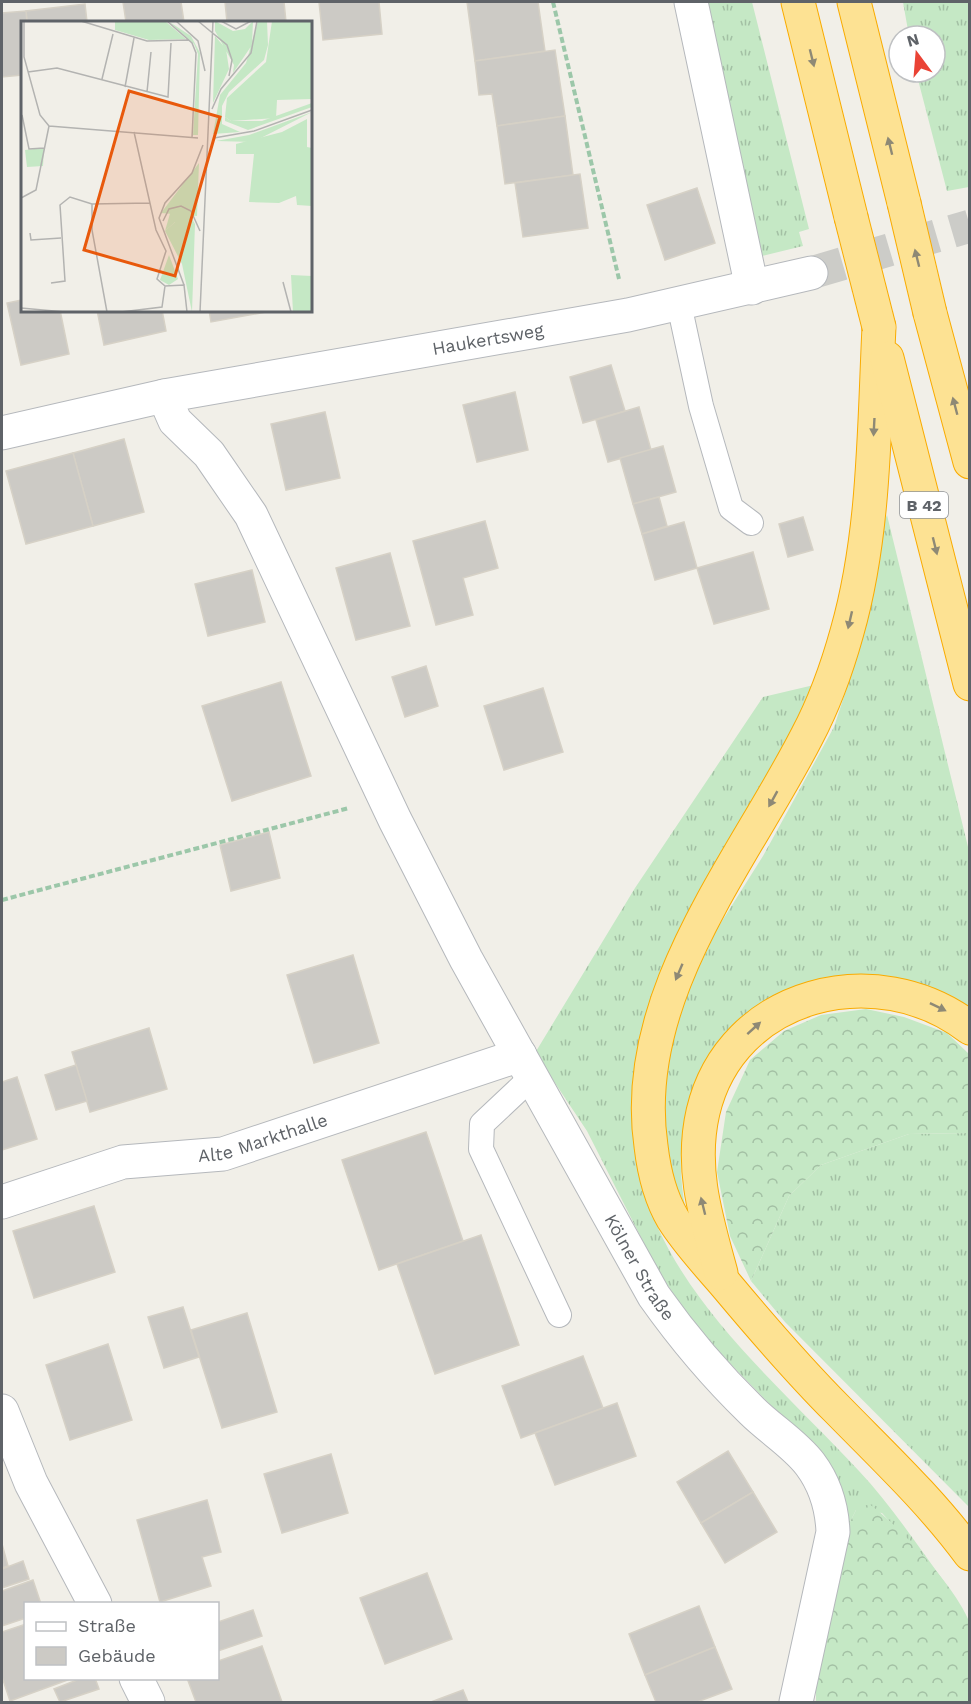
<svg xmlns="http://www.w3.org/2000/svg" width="971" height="1704" font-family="'Work Sans',sans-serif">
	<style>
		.grass { fill: url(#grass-tufts) }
		.forest { fill: url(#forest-crowns) }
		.building { fill: #cccac5; stroke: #d6d1c6; stroke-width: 1.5 }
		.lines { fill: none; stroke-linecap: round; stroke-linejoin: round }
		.street-tunnel { stroke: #ccccc8; stroke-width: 33; stroke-dasharray: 33 16; stroke-linecap: butt }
		.lane-casing { stroke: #b5b8bc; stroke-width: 26 }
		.street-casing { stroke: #b5b8bc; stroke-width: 35 }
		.highway-casing { stroke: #f9ab00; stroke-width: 35 }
		.path { stroke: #9cc7a9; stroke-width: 4; stroke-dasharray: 6 3; stroke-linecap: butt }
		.lane { stroke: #fff; stroke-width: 24 }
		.street { stroke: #fff; stroke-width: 33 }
		.highway { stroke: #fde293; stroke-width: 33 }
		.highway-bridge-casing { stroke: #f9ab00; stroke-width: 35; stroke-linecap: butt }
		.highway-bridge { stroke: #fde293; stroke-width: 33 }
		.oneway { fill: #8e8975 }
		.labels { text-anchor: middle; stroke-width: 4.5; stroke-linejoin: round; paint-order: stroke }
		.shield { fill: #fff; stroke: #8f9295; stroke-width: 1.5 }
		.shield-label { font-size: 16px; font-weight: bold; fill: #5f6368 }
		.street-label { font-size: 18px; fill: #5f6368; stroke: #fff }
		.inset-road { fill: none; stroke: #b3b3b1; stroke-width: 1.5 }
		.view { fill: #e8590c; fill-opacity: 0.15; stroke: #e8590c; stroke-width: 3 }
		.inset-edge { fill: none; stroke: #5f6368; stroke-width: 3 }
	</style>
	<defs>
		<pattern id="grass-tufts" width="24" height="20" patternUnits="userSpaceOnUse" patternTransform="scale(1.5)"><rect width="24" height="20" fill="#c5e8c5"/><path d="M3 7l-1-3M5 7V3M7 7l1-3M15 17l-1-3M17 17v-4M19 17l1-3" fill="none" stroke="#a3c0a4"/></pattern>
		<pattern id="forest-crowns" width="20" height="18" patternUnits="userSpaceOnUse" patternTransform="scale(1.5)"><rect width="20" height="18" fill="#c5e8c5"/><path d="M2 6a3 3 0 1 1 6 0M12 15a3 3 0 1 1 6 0" fill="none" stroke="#a3c0a4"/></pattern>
	</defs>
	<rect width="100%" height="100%" fill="#f1efe8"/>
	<g class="grass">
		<polygon points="705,2 752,2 809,229 799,232 803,246 758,257"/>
		<polygon points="903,2 969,2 969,187 947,191 916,72 935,72 935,36 909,36"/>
		<path d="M 887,515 L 969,851 L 969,1007 L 931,988 L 889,978 L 711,1054 C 683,1109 674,1151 686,1212 L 677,1194 L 670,1169 L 662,1113 L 675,1018 L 717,929 L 763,856 L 834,727 L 859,651 L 879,534 Z"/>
		<path d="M 814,685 L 633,1087 C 634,1118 633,1148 640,1178 C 671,1298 779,1384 859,1471 C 892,1506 919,1548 948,1587 L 882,1513 L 856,1510 L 849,1524 L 846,1507 L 803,1438 L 709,1342 L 683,1308 L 658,1271 L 587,1131 L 535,1053 L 635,888 L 763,697 Z"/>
		<polygon points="969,1133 969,1507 785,1322 751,1281 789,1196 821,1165 909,1134"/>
	</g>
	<g class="forest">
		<polygon points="866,1009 904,1017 947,1033 969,1054 969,1133 909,1134 821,1165 789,1196 751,1281 730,1236 717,1172 726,1112 750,1060 784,1031 821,1015"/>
		<path d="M 869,1504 C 899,1525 954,1586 968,1619 C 971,1632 969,1686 969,1702 L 816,1702 L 816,1677 L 849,1524 L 856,1510 Z"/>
	</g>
	<g class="building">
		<polygon points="123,2 181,2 184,22 126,22"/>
		<polygon points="225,2 284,2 286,22 227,22"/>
		<polygon points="319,2 379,2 382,34 323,40"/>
		<polygon points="467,2 538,2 545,51 475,61"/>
		<polygon points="85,4 87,22 27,22 26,11"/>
		<polygon points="26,11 27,22 22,22 22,75 2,77 2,13"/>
		<polygon points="555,50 565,116 497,126 492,94 479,95 475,61"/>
		<polygon points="565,116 573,175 505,184 497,126"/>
		<polygon points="580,174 588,228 523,237 515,183"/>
		<polygon points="697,188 715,243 665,260 647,205"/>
		<polygon points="22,300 22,310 60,310 69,354 21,365 7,303"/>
		<polygon points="97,310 162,310 166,331 104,345"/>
		<polygon points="209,310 277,310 211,322"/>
		<polygon points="611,365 625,411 583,423 570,377"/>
		<polygon points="515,392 528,450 477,462 463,405"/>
		<polygon points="639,407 651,450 608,462 596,420"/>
		<polygon points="325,412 340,478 286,490 271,424"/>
		<polygon points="124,439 144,512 93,526 73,453"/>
		<polygon points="663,446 676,492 633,504 620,458"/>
		<polygon points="73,453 93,526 26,544 6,471"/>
		<polygon points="659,497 667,526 642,534 633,504"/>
		<polygon points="803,517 813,550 788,557 779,524"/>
		<polygon points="485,521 498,568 463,578 473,615 436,625 413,541"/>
		<polygon points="684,522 697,568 655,580 642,534"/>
		<polygon points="753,552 769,609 714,624 697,568"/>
		<polygon points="390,553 410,626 356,640 336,568"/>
		<polygon points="252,570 265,622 208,636 195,584"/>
		<polygon points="426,666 438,706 405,717 392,677"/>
		<polygon points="281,682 311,776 232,801 202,706"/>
		<polygon points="543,688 563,752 504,770 484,706"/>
		<polygon points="269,832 280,878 231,891 220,845"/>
		<polygon points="353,955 379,1043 314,1063 287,975"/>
		<polygon points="149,1028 167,1089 90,1112 72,1052"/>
		<polygon points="76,1065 87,1101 56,1110 45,1075"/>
		<polygon points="17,1077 37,1139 2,1150 2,1082"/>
		<polygon points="426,1132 463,1241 379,1270 342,1160"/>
		<polygon points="94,1206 115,1272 34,1298 13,1231"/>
		<polygon points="481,1235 519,1345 435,1374 397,1264"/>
		<polygon points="183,1307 199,1357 164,1368 148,1317"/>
		<polygon points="247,1313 277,1412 222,1428 191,1330"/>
		<polygon points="108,1344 132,1420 70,1440 46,1365"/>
		<polygon points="583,1356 603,1408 521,1438 502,1386"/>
		<polygon points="617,1403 636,1456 555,1485 535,1433"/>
		<polygon points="728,1451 753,1492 701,1523 677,1482"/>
		<polygon points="331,1454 348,1513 282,1533 264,1474"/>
		<polygon points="753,1492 777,1532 725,1563 701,1523"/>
		<polygon points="207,1500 221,1552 202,1557 211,1586 160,1602 137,1520"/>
		<polygon points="2,1544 8,1566 2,1568"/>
		<polygon points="23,1561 29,1579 2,1588 2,1569"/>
		<polygon points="427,1573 452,1639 385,1664 360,1598"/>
		<polygon points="33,1580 41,1604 26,1604 26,1618 2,1626 2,1591"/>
		<polygon points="699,1606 715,1647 645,1675 629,1634"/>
		<polygon points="253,1610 262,1636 218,1651 218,1622"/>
		<polygon points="26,1624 26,1678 73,1678 10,1701 2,1677 2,1632"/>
		<polygon points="262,1646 282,1702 196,1702 187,1678 218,1678 218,1661"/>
		<polygon points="715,1647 732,1689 697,1702 656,1702 645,1675"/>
		<polygon points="82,1678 95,1678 99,1689 60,1702 54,1689"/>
		<polygon points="463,1690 468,1702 431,1702"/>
	</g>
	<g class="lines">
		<polyline class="street-tunnel" points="811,273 970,226"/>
		<g class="lane-casing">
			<g id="lane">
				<polyline points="679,304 701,406 731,508 751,523"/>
				<polyline points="532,1077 482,1124 481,1149 559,1315"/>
			</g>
		</g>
		<g class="street-casing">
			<g id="street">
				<polyline points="691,2 752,288"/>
				<path id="s1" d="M 164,396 L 175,421 L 209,454 L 251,515 L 395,820 L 466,959 L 654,1296 C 683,1337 716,1376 752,1411 C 770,1429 795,1444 810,1464 C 825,1484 832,1508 833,1532 L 796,1702"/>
				<path id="s2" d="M 2,433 L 164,396 L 628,315 L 811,273"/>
				<path id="s3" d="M 2,1202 L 123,1162 L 223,1154 L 520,1055"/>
				<polyline points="2,1411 31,1483 95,1604"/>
				<polyline points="136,1678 148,1702"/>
			</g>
		</g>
		<g class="highway-casing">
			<g id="highway">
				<polyline points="798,2 851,217"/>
				<polyline points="854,2 904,203"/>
				<polyline points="930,313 970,462"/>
				<path d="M 879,327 C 874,428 875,534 847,632 C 837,668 824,704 807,736 C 742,863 629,996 651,1146 C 654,1172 660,1197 673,1219 C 688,1243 708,1264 726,1285 C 762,1328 798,1370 838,1410 C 883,1456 931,1501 970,1554"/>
				<polyline points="887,358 970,684"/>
				<path d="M 721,1273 C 706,1218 690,1168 703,1112 C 731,992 877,956 970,1028"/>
			</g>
		</g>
		<g class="path">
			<polyline points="553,2 619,279"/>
			<polyline points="2,900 349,808"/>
		</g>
		<use href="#lane" class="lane"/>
		<use href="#street" class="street"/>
		<use href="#highway" class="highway"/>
		<g class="highway-bridge-casing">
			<g id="highway-bridge">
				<polyline points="904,203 930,313"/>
				<polyline points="851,217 879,327"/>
			</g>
		</g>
		<use href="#highway-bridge" class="highway-bridge"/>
	</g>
	<defs><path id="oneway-solid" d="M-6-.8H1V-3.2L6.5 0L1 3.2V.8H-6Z" transform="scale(1.5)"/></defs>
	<g class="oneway">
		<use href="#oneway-solid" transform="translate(812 58) rotate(76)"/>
		<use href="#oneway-solid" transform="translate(890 146) rotate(-104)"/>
		<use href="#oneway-solid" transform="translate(917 258) rotate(-104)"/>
		<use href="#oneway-solid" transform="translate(955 406) rotate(-105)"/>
		<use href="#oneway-solid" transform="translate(874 427) rotate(93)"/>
		<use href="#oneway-solid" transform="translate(935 546) rotate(76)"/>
		<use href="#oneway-solid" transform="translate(850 620) rotate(103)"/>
		<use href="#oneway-solid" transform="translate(773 799) rotate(119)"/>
		<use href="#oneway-solid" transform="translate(679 972) rotate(113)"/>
		<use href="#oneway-solid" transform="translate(938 1007) rotate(26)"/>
		<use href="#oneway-solid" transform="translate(754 1028) rotate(-42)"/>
		<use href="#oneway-solid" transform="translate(703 1206) rotate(-104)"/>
	</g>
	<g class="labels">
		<rect class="shield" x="900" y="492" width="48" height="26" rx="4.5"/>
		<g class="shield-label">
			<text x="924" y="511">B 42</text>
		</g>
		<g class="street-label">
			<text dy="6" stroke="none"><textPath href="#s2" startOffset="495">Haukertsweg</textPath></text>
			<text dy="6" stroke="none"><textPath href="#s3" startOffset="270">Alte Markthalle</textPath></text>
			<text dy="6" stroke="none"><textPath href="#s1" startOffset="996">Kölner Straße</textPath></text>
		</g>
	</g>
	<g transform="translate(21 21)">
		<rect width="291" height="291" fill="#f1efe8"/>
		<path d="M 147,0 L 170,15 L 179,32 L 177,114 L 172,114 L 177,33 L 173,23 ZM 194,0 L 212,10 L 224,8 L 232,0 L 231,24 L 212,52 L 213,44 L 194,10 ZM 237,0 L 246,0 L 247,24 L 243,39 L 208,71 L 201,85 L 201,103 L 219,111 L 192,113 L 199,74 L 225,42 ZM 194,15 L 205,28 L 208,48 L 192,82 ZM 291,82 L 291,86 L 227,109 L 204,100 L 204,96 L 210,100 L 241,100 ZM 291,91 L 232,121 L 195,120 L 228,114 ZM 178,142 L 176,195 L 140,192 ZM 163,200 L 174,203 L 171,291 L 161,243 L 144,210 L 154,201 ZM 270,254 L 291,255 L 291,291 L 272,291 Z" fill="#c5e8c5"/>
		<path d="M 150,189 L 166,189 L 174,203 L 154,201 L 144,210 ZM 148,234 L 157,258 L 148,264 L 139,259 Z" fill="#c5e8c5"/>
		<path d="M 251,0 L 291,0 L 291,78 L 256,79 L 255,97 L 210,100 L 204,96 L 206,77 L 245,41 ZM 23,127 L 22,145 L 6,146 L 4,129 Z" fill="#c5e8c5"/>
		<path d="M 94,0 L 144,0 L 165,18 L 128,19 L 94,9 ZM 286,98 L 286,126 L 291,127 L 291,185 L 276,184 L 275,175 L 258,182 L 228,181 L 233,133 L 215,133 L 215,123 L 261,111 Z" fill="#c5e8c5"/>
		<path class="inset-road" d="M 3,0 L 3,36 L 19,94 L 28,105M 60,0 L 126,20 L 168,19M 146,0 L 171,22 L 175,32 L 171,117M 155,0 L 177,20 L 184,50M 177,0 L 206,24 L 211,39 L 208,55M 200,0 L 215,8 L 230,0M 7,51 L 36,47 L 147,76 L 150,22M 81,58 L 92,13M 104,66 L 113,17M 126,71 L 130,31M 191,88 L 200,68 L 230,32 L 236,0M 1,94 L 8,128 L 23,127M 28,105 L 177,117M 113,111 L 135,209 L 145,230 L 136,258 L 144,265 L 163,264 L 166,291M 193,117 L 233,110 L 291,89M 0,177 L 15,169 L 28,105M 142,200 L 148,188 L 160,185 L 170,190 L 179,210M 9,212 L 10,219 L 40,217M 262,261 L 270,291M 30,262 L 44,260 L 39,184 L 49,176 L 71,183M 163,264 L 138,197 L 144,182 L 171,152 L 182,124M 0,287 L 44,291M 86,291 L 71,209 L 71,183 L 129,182M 100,291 L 141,286 L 144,265M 179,291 L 192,0"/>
		<path class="view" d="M 108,70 L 199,96 L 154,255 L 63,229 Z"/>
		<rect width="291" height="291" class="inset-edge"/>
	</g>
	<rect width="971" height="1704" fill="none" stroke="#5f6368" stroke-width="6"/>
	<rect x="24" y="1602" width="195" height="78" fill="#ffffff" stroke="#bfc1c3" stroke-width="1.5"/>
	<rect x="36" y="1622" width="30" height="9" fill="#ffffff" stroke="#bfc1c3" stroke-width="1.5"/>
	<text x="78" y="1632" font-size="18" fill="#5f6368">Straße</text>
	<rect x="36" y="1647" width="30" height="18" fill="#cccac5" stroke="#bfc1c3" stroke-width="1.5"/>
	<text x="78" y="1662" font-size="18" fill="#5f6368">Gebäude</text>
	<g transform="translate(917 54) rotate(344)"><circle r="28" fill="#ffffff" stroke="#bfc1c3" stroke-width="1.5"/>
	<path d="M0-4.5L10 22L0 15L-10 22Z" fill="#ea4335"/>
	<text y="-9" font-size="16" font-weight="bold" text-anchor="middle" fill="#5f6368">N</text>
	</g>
</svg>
